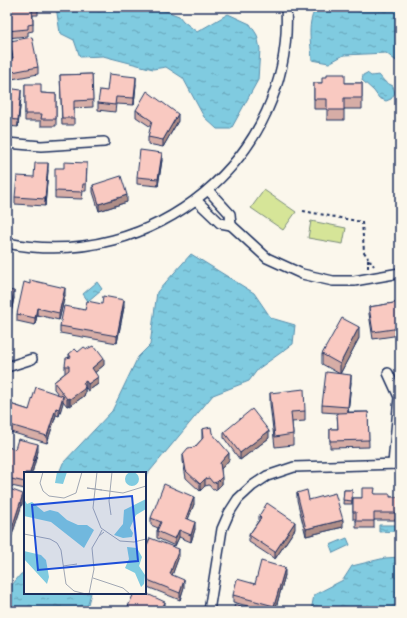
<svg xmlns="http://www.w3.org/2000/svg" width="407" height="618" font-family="Mali,sans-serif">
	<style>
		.grass { fill: #d6e598; stroke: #788a7b }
		.water { fill: url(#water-ripples); stroke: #588dac }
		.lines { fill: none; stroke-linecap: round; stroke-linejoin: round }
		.minor-casing { stroke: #1b2f5e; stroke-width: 12 }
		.path { stroke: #1b2f5e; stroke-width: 2; stroke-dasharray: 3 3; stroke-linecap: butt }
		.minor { stroke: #fbf7ec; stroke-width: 9 }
		.wall { fill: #d6ada6; stroke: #1b2f5e }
		.shaded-wall { fill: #ae8d87; stroke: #1b2f5e }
		.building { fill: #f9c9c1; stroke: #1b2f5e }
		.inset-road { fill: none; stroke: #a1a7b3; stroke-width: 1 }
		.view { fill: #1d4ed8; fill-opacity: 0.15; stroke: #1d4ed8; stroke-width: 2 }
		.inset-edge { fill: none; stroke: #1b2f5e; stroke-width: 2 }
	</style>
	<defs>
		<pattern id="water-ripples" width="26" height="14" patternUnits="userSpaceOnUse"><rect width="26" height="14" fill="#80cbe0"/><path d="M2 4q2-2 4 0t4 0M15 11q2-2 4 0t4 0" fill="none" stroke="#68a5b9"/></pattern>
	</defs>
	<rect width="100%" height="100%" fill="#fbf7ec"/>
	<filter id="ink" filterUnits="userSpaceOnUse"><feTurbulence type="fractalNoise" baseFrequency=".025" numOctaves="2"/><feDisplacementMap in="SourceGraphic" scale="8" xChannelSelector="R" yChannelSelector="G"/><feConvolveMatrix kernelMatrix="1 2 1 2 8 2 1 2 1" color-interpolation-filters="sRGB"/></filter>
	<g filter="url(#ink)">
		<g class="grass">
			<polygon points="264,190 296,212 283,230 251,208"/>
			<polygon points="311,221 346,228 343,244 308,238"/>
		</g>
		<g class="water">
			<polygon points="56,7 155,7 179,16 183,21 197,32 228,14 250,24 257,35 260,49 258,80 231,129 217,129 204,117 183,78 166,67 153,69 103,56 80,57 74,40 60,33"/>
			<path d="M 317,7 L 400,7 L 400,64 L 386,53 L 344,55 L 329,63 L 312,60 C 311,43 306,21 317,7 Z"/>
			<polygon points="367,73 371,76 379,75 385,82 393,86 395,93 391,99 386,101 379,98 374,91 362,80 363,75"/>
			<polygon points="191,254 254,293 271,318 295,325 293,344 258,369 249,381 213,395 145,477 145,473 59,473 63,463 112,411 138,357 150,345 157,292"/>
			<polygon points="97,282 102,289 88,301 83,294"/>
			<polygon points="379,525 397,525 397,531 379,532"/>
			<polygon points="347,538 350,545 333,553 330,545"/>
			<polygon points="400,557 400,611 311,611 314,595 343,580 352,566 385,558"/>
			<polygon points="25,573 25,593 91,593 86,611 7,611 7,591 21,574"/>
		</g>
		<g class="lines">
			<g class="minor-casing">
				<g id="minor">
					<polyline points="7,143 41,146 104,142"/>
					<polyline points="196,200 220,223 231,225 230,214 208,190"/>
					<polyline points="231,225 267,258 302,274 333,281 354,281 400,273"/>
					<path d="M 7,243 C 152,273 295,158 286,7"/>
					<polyline points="7,367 32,359"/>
					<polyline points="388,373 399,397 393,464"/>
					<polyline points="209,611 222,529 229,513 238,499 252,486 267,476 294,467 400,464"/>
				</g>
			</g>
			<g class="path">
				<polyline points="303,211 362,222 364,252 368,258"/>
				<polyline points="368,268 368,258 374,266"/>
			</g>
			<use href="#minor" class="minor"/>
		</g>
		<g class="wall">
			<polygon points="7,7 38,7 38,15 33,15 33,31 28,32 28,36 7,38"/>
			<polygon points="10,41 38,67 38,74 7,80 7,60 12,59 10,48"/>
			<polygon points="92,74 93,107 74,108 74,125 62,125 60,75"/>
			<polygon points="314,83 362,83 362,109 344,109 344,120 327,120 327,109 314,109"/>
			<polygon points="25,84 41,93 56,94 56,126 41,126 41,121 25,121"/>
			<polygon points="136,84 134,105 116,104 115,112 98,110 98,103 107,91"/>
			<polygon points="7,88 21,97 18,127 7,126"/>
			<polygon points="136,110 178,121 163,147 148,144 148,137 151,127 136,117"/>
			<polygon points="162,160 158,186 137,184 137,177"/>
			<polygon points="87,163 86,191 83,191 82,199 55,198 55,191 64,168"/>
			<polygon points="48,170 45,206 15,204 15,197 34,177"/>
			<polygon points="93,185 127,202 99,211 93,192"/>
			<polygon points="7,284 9,290 14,298 8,327 7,327"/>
			<polygon points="65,295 59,320 37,315 35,325 17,321 17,314"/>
			<polygon points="400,302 400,335 373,339 369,314 369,307"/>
			<polygon points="124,307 117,343 60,333 60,326 85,310"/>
			<polygon points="359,338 340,374 322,364 322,354"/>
			<polygon points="78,352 104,365 95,372 98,384 88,391 86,388 85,388 85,393 84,396 70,406 69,405 67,406 63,401 59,416 56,415 47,443 7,431 7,403 29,410 58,394 54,389 54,382 65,373 65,366 69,358 69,354"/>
			<polygon points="351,382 348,412 368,412 369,447 330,448 330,429 338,429 337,413 322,412 322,405"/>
			<polygon points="270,393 305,411 305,421 292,422 293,434 293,445 275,447 270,404"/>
			<polygon points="202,429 212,433 229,460 221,469 222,484 217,489 213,490 209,485 205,486 200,491 186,478 183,461 183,454 195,447 202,439"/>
			<polygon points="224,432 269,438 240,460 224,438"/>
			<polygon points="7,447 15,449 38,451 32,473 25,473 25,489 7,485"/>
			<polygon points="7,488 23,501 11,538 7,537"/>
			<polygon points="344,490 352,490 352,504 343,504"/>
			<polygon points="297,493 309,500 343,527 306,536 297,500"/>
			<polygon points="375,494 390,497 400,497 400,520 374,520 374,528 356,528 356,519 353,519 353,498 362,498"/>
			<polygon points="194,504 188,519 195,529 191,542 179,537 175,546 157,538 157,531 158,528 151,525 151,518"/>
			<polygon points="259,516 295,529 275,559 249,542 249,535 259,520"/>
			<polygon points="145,550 179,556 172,575 184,587 180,600 145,586"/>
			<polygon points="285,575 275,611 266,611 233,602 233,595 255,584"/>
		</g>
		<g class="shaded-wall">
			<polygon points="136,77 136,84 134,105 134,98"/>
			<polygon points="21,90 21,97 18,127 18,120"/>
			<polygon points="178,114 178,121 163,147 163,140"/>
			<polygon points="162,153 162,160 158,186 158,179"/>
			<polygon points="48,163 48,170 45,206 45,199"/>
			<polygon points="127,195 127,202 99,211 99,204"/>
			<polygon points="65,288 65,295 59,320 59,313"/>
			<polygon points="14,291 14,298 8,327 8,320"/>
			<polygon points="124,300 124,307 117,343 117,336"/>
			<polygon points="37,308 37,315 35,325 35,318"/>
			<polygon points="359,327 359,338 340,374 340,364"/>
			<polygon points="104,358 104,365 92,375 92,368"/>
			<polygon points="351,375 351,382 348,414 348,407"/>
			<polygon points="98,377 98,384 88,391 88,384"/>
			<polygon points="86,381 86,388 85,388 85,393 84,396 70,406 70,399 83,383"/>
			<polygon points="63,396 63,403 59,416 59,409"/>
			<polygon points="69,398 69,405 67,406 67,399"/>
			<polygon points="56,408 56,415 47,443 47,436"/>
			<polygon points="269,431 269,438 240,460 240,453"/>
			<polygon points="38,444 38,451 32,473 30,473"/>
			<polygon points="229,453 229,460 220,470 220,463"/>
			<polygon points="222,477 222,484 217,489 217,482"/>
			<polygon points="205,479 205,486 200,491 200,484"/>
			<polygon points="23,494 23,501 11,538 11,531"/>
			<polygon points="194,497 194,504 186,525 186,518"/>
			<polygon points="343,520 343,527 306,536 306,529"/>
			<polygon points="195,522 195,529 191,542 191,535"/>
			<polygon points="295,522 295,529 275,559 275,552"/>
			<polygon points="179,530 179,537 175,546 175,539"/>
			<polygon points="179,549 179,556 170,581 170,574"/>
			<polygon points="285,568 285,575 275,611 274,611 274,606"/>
			<polygon points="184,580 184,587 180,600 180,593"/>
			<polygon points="165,602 165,609 164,611 161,611"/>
		</g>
		<g class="building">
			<polygon points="7,7 38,7 38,8 32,8 33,24 28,25 28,29 7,31"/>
			<polygon points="32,37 38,67 7,73 7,60 13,58 10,41"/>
			<polygon points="92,74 93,100 74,101 74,118 62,118 60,75"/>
			<polygon points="109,74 136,77 134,98 116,97 115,105 98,103 100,90 107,91"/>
			<polygon points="327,74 345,74 345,83 362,83 362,98 344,98 344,110 327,110 327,99 314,99 314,83 322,83 322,77 327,77"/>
			<polygon points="25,84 41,84 41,93 56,94 56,119 41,119 42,114 25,114"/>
			<polygon points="7,88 21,90 18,120 7,119"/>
			<polygon points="147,91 178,114 163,140 148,137 152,121 136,110"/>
			<polygon points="140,150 162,153 158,179 137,177"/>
			<polygon points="64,162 87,163 86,184 83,184 82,192 55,191 55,168 64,168"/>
			<polygon points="35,163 48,163 45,199 15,197 17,176 34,177"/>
			<polygon points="121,176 127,195 99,204 93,185"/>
			<polygon points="30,280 65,288 59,313 37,308 35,318 17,314 24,282 30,284"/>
			<polygon points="7,284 9,284 8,290 14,291 8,320 7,320"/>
			<polygon points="103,296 124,300 117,336 60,326 64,306 85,310 87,301 102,304"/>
			<polygon points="400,302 400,328 373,332 369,307"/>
			<polygon points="342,318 359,327 340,364 322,354"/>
			<polygon points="93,346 97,351 98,350 104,358 92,368 98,377 88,384 86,381 83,383 85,386 84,389 70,399 69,398 67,399 54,382 69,370 69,366 65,366 66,358 71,357 69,354 75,349 78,352 84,347 87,349"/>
			<polygon points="326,372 351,375 348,407 322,405"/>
			<polygon points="36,387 63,396 59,409 56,408 47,436 7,424 7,403 29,410"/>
			<polygon points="304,389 305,411 291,412 293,434 275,437 270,393"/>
			<polygon points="252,409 269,431 240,453 224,432"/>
			<polygon points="368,412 369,440 330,441 330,429 338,429 337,413"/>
			<polygon points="211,427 212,433 229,453 220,463 222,477 217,482 213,483 209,478 205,479 200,484 186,471 183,454 188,448 195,447 203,438 202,429"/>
			<polygon points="18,439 38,444 30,473 25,473 25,482 7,478 7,447 15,449"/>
			<polygon points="164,484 194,497 186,518 195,522 191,535 179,530 175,539 157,531 161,522 151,518"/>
			<polygon points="7,488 23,494 11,531 7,530"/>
			<polygon points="362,488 375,488 374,494 390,494 390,497 400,497 400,513 374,513 374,521 356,521 356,512 353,512 353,498 362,498"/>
			<polygon points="307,490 309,500 335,493 343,520 306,529 297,493"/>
			<polygon points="344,490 352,490 352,501 343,500"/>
			<polygon points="267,503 295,522 275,552 249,535 261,518 259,516"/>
			<polygon points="150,538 179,549 170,574 184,580 180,593 145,579 145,550"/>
			<polygon points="261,561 285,568 274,606 233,595 237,579 255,584"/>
			<polygon points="134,593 145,593 165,602 161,611 126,611"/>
			<polygon points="235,604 257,611 233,611"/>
		</g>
	</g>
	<g transform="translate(24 472)">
		<rect width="122" height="122" fill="#fbf7ec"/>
		<path d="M101 7a7 7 0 1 1 14 0a7 7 0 1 1-14 0ZM 33,0 L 43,0 L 39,12 L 31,11 ZM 0,27 L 3,32 L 8,30 L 20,40 L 26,38 L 34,40 L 43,48 L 54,53 L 63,53 L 70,58 L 60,76 L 27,50 L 0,44 ZM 122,27 L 122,37 L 112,43 L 106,56 L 109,61 L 108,65 L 99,66 L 90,63 L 99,52 L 100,38 ZM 103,75 L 113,76 L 118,85 L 115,94 L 121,103 L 120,112 L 117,115 L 111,101 L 101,96 L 105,87 ZM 0,79 L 17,83 L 22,88 L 25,105 L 23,112 L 0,87 Z" fill="#80cbe0"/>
		<path class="inset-road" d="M 19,0 L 16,11 L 19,19 L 25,24 L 40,26 L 52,21 L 58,0M 73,0 L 69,36 L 77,56 L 96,69 L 110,70 L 122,67M 78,18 L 63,16 L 99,21 L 122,14M 87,43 L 85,29 L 88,0M 78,58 L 75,64 L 80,60M 0,62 L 26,67 L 33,71 L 37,78 L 42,112 L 50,119 L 62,122M 122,67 L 122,51M 39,94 L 53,92M 69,106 L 99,116 L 106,122M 65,122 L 70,97 L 68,76 L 75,64"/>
		<path class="view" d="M 108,24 L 114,89 L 14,98 L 8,33 Z"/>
		<rect width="122" height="122" class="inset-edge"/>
	</g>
	<rect width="407" height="618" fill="none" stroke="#fbf7ec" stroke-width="24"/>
	<rect x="12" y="12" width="383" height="594" fill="none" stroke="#1b2f5e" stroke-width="1.5" filter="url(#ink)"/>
</svg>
